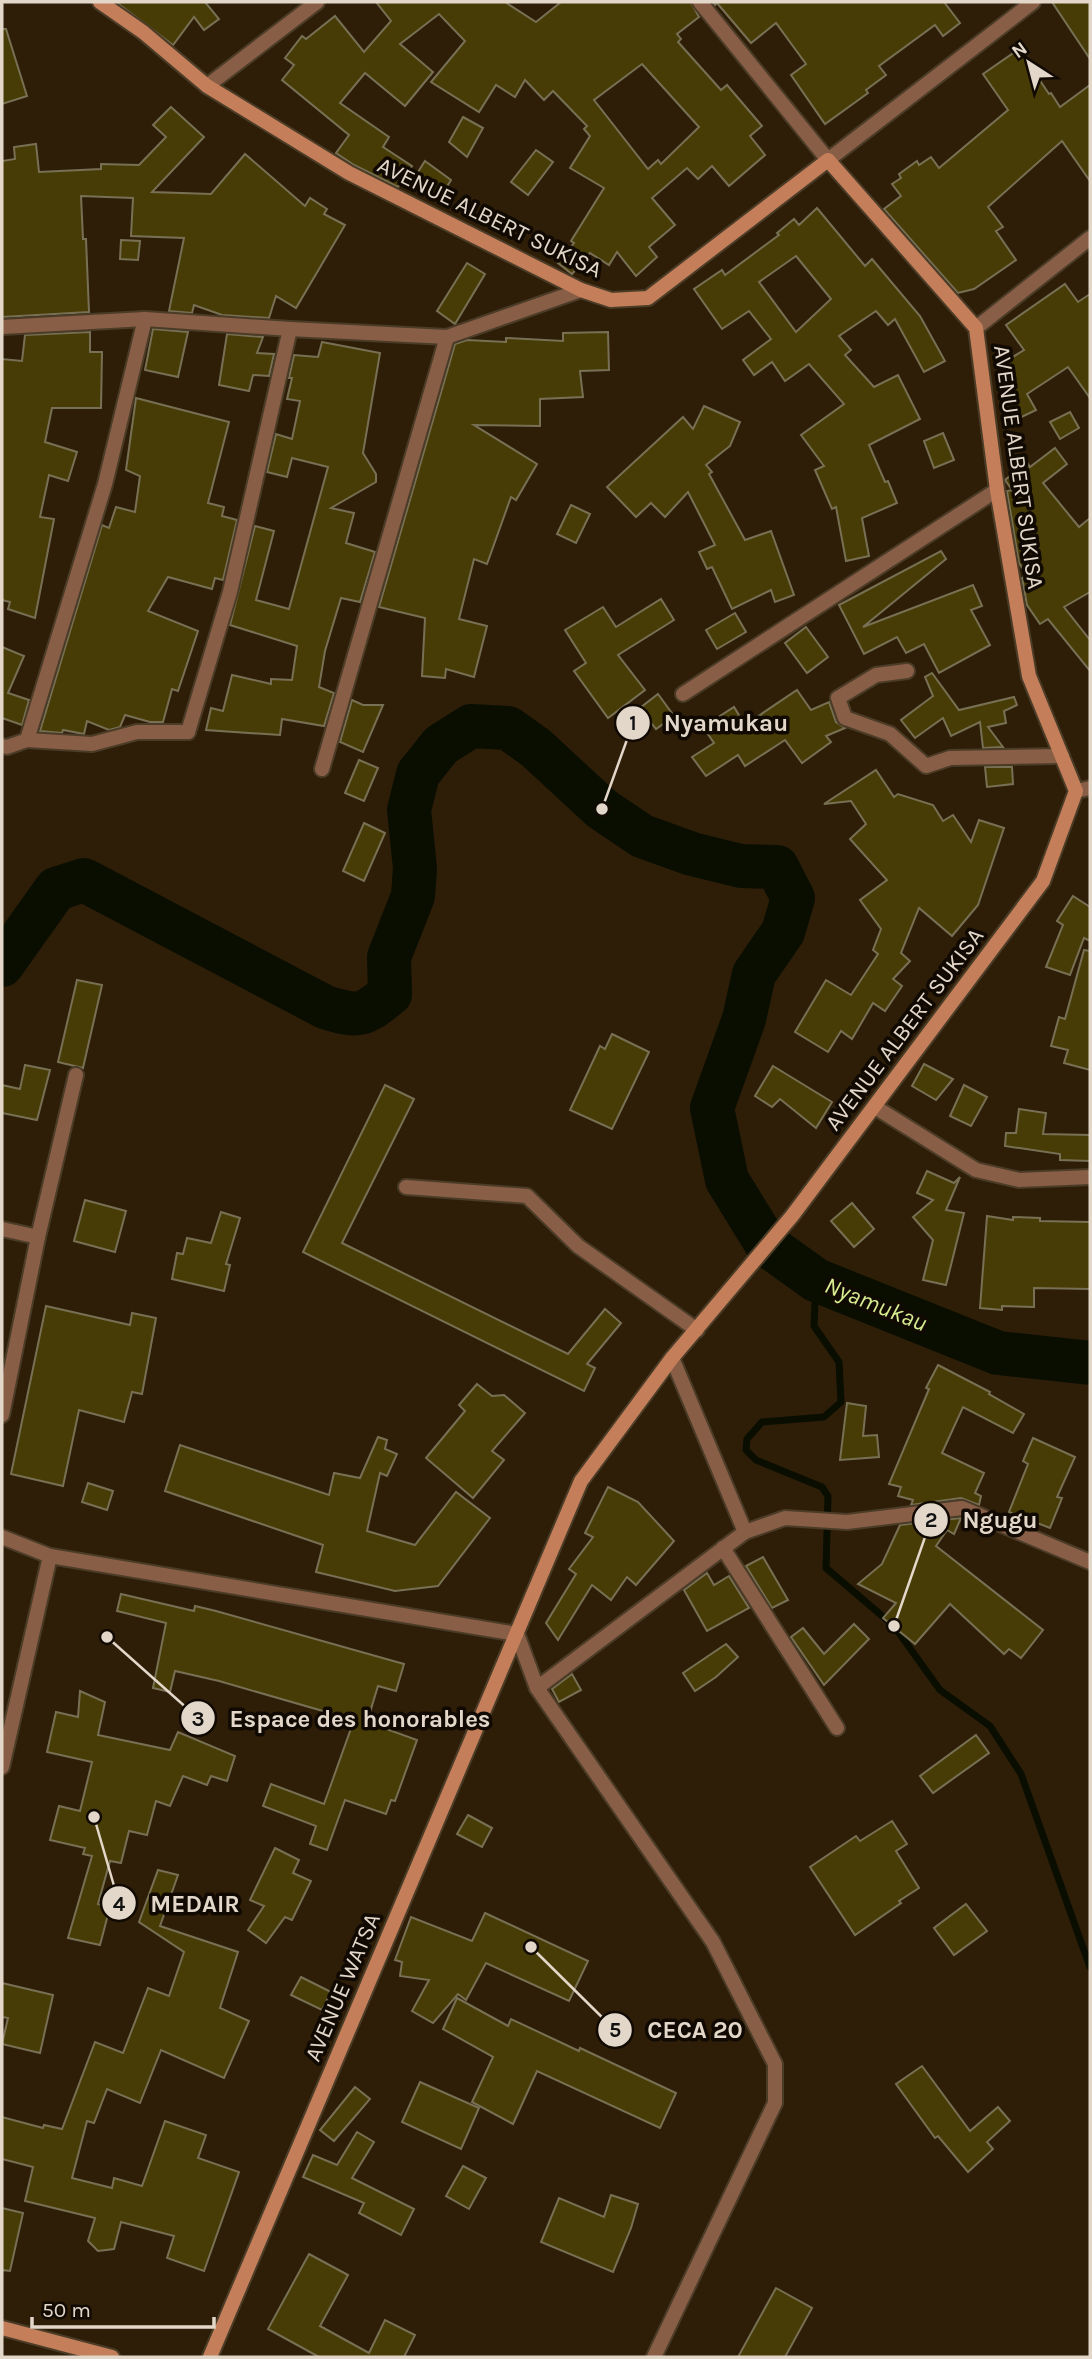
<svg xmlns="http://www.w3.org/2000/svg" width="1092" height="2359" font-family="Karla,sans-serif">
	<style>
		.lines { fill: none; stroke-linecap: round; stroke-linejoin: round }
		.stream { stroke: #090e00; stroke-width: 7 }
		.river { stroke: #090e00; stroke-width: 44 }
		.building { fill: #483c06; stroke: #787054; stroke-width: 2; fill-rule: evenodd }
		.lane-casing { stroke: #4b3c27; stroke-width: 18 }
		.street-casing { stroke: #4b3c27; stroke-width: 18 }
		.secondary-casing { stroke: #4b3c27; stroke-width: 18 }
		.lane { stroke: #895e47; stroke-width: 14 }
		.street { stroke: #895e47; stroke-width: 14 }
		.secondary { stroke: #c47f5a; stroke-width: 14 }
		.labels { text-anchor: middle; stroke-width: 7; stroke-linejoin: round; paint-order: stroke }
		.street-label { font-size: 23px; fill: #e3d7ca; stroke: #110a03 }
		.water-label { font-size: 24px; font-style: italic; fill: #d8ed92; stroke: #110a03 }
		.leader { fill: none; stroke: #e3d7ca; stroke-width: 2.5 }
		.callout-dot { fill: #e3d7ca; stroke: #110a03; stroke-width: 2.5 }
		.mark-label { font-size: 21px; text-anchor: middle; font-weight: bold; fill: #111 }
		.callout-label { font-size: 24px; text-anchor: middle; font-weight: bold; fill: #e3d7ca; stroke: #110a03; stroke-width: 7; stroke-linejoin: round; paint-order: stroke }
	</style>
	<rect width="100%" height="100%" fill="#2e1e08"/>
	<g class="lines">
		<polyline class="stream" points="816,1280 814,1326 839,1362 841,1402 824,1417 762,1422 747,1439 746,1450 756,1460 822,1487 828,1496 826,1568 894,1626 940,1690 990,1726 1021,1774 1090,1967"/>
		<path class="river" d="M 2,965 L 56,889 L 84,880 L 325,1007 C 359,1018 363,1016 390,994 L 389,957 L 413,896 L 415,868 L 409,810 L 418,774 L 441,745 L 471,726 L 508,728 L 536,748 L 602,809 L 642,836 L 692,854 L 741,866 L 777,867 L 793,898 L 783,932 L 754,974 L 744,1019 L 712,1108 L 727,1180 L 767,1245 L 816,1280 L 998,1353 L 1090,1363"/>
	</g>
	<g class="building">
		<polygon points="116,2 205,2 219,19 204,30 194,17 173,45"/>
		<path d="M 376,2 L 505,2 L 536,22 L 561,2 L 691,2 L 699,17 L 677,34 L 681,39 L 678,42 L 721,90 L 727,85 L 762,126 L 750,136 L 765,155 L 729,186 L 712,166 L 698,179 L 687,168 L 652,198 L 675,225 L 649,247 L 657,257 L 636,276 L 617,252 L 609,265 L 590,253 L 572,274 L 558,263 L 574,243 L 571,241 L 604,188 L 570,168 L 590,136 L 584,129 L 587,126 L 553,91 L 544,100 L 525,80 L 515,97 L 496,85 L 479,112 L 431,82 L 465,41 L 439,14 L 400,44 L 433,72 L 405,106 L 365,73 L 340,103 L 389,137 L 383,147 L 412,166 L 398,187 L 354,165 L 336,153 L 349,135 L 282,80 L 294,65 L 285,58 L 302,36 L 306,39 L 335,16 L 364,52 L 391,21 ZM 642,64 L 699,127 L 661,164 L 658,160 L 648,169 L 594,100 Z"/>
		<polygon points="712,2 944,2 960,23 943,36 935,25 879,66 886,75 866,90 868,93 825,124 791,75 806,64 776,23 751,43 717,3 715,5"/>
		<polygon points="1052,2 1090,2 1090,59"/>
		<polygon points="2,29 6,29 27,96 2,104"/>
		<polygon points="1019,49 1049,94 1051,93 1060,107 1090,85 1090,181 1062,141 988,207 1003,227 996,231 1016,260 974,289 958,293 884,209 901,196 892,184 901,178 899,174 917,161 919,165 931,157 939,168 1008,110 983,74"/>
		<polygon points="171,107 204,137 152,192 211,194 245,154 305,206 310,198 327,209 324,214 345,225 296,308 276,296 269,318 222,315 194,305 192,313 169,311 184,238 131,236 133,198 81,196 83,239 86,239 89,312 2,317 2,161 15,159 14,147 36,144 39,172 101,169 101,164 139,165 166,137 153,125"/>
		<polygon points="463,117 483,128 467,157 449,142"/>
		<polygon points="536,150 553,162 528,195 511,182"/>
		<polygon points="425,161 451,180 439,200 411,183"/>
		<path d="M 817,208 L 865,266 L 872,259 L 920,316 L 945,361 L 924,372 L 895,319 L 888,325 L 876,311 L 839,336 L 851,350 L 845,355 L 874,387 L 898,375 L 920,419 L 869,445 L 885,482 L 888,481 L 897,503 L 862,518 L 869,556 L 846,561 L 836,507 L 832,509 L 815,470 L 824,466 L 801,435 L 844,404 L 809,364 L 785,381 L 772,362 L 754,375 L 743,360 L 771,339 L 749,311 L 722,329 L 694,289 L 722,270 L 725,275 L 779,235 L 777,233 L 794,219 L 799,225 ZM 796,256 L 831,299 L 796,332 L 759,282 Z"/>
		<polygon points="121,240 140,241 138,260 120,259"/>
		<polygon points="467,263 485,274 455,324 437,311"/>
		<polygon points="1065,284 1078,302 1090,294 1090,398 1068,367 1027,394 1036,410 1015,420 1006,404 1012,399 1002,385 1010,380 1000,365 1024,350 1006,325"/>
		<polygon points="153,329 188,332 178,377 145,370"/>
		<polygon points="90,332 90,352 102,352 101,408 52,408 45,442 77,452 68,481 49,475 40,517 54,519 35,618 8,609 10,602 2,600 2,359 22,361 25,335"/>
		<polygon points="608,332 609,370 580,371 583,397 540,399 540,426 474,425 537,464 516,500 511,497 487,564 474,559 459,619 487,626 474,677 446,669 445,678 422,676 425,618 379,607 455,344 467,340 506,342 506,338 563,341 563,333"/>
		<polygon points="227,334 263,337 257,353 274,354 269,376 253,375 249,391 219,385"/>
		<polygon points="322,342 380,353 363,453 376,474 376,482 331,508 354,513 346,543 375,552 360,602 341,598 325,651 319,687 334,693 324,726 282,719 280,735 206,730 211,708 223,711 232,675 271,684 271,679 292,680 297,646 230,625 255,526 274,531 256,600 289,609 328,467 292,458 287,477 267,472 276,434 292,439 300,401 287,399 292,378 289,378 294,355 318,357"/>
		<polygon points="136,398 229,422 208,503 224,507 222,516 237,520 223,580 215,578 212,589 168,577 148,611 198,631 178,691 172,689 163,722 150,722 125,715 120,727 109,730 87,721 84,734 63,730 62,733 40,731 102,525 109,528 116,507 135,512 140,476 126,470"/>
		<polygon points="704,406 740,422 730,446 706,465 712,472 709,474 745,540 771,531 794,595 775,602 771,590 732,609 712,567 707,569 699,552 715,545 688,492 665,517 651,503 636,517 607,487 683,417 693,429"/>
		<polygon points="1070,412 1079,428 1060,439 1050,422"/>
		<polygon points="943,433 954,460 934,468 924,441"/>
		<polygon points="1055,448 1067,464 1043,483 1079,527 1090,518 1090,592 1064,607 1090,640 1090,671 1048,619 1040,624 1027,605 1022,578 1027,576 1019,563 1007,491 1012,490 1005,480 1027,462 1030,467"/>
		<polygon points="571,505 590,514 576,543 557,534"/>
		<polygon points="941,551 946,559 863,627 973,585 982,606 971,610 990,645 939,673 924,644 906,653 897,637 864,654 839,605"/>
		<polygon points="661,599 674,620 618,655 645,690 608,718 574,671 586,663 565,630 603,607 616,627"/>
		<polygon points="735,613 746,632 717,649 706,630"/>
		<polygon points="806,627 828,657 807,673 785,643"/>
		<polygon points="2,647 24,656 8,693 29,700 22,725 2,718"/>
		<polygon points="932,673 959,710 1014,697 1017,705 1004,711 1006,723 988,727 1003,747 983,748 980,722 951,736 943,718 915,738 901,720 933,696 925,677"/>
		<polygon points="797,690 811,710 829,702 836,722 845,728 826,736 831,742 802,763 785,740 745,766 738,755 706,776 692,757 714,743 703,727 734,707 745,725"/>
		<polygon points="658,694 674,716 656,729 640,708"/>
		<polygon points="352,700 363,705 383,705 363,752 340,742"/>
		<polygon points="359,760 378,768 364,801 345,793"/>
		<polygon points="985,767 1012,767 1013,784 987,787"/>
		<polygon points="876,770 894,797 898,794 933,805 943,821 953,815 971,842 979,820 1004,828 978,905 952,936 919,908 901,953 910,961 893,979 902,986 885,1011 873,1003 852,1039 841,1031 828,1052 795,1032 826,980 851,995 878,954 873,950 881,929 860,900 887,880 850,839 866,824 851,801 824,804"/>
		<polygon points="364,823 385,833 364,881 343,871"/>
		<polygon points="1073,896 1090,907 1090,941 1084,938 1070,975 1046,967 1063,925 1057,921"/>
		<polygon points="1084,950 1090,951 1090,1070 1064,1063 1068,1050 1051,1046 1059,1017 1065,1019"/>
		<polygon points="77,980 102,985 83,1068 58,1062"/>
		<polygon points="612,1034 649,1052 612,1129 570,1110 600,1046 605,1049"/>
		<polygon points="924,1064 953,1079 936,1100 912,1086"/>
		<polygon points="25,1065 50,1070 37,1120 2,1113 2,1085 20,1089"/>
		<polygon points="773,1066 832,1102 816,1128 780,1099 772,1107 755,1096"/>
		<polygon points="385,1085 414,1099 342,1243 568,1354 605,1309 621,1323 587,1364 595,1368 584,1391 303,1252"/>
		<polygon points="964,1085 987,1097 971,1126 950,1116"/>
		<polygon points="1019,1109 1046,1113 1043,1134 1090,1135 1090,1161 1060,1160 1060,1154 1005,1146 1006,1133 1016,1133"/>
		<polygon points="927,1171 954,1183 960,1177 946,1210 964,1213 946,1285 923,1280 933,1240 913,1217 933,1200 917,1193"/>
		<polygon points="85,1200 126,1211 115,1252 74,1241"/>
		<polygon points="852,1203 874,1229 854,1247 831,1221"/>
		<polygon points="221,1212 240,1218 226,1264 230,1265 224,1291 172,1279 177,1253 183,1254 187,1238 211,1243"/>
		<polygon points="987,1216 1013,1220 1013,1217 1040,1218 1040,1221 1090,1222 1090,1289 1034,1288 1034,1307 1002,1306 1002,1310 980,1308"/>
		<polygon points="46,1306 130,1325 132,1313 156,1318 142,1394 132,1392 124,1422 79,1410 63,1486 11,1474"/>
		<polygon points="938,1365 990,1392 989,1394 1024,1414 1013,1433 963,1407 942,1453 984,1473 975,1493 981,1496 979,1505 961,1498 911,1505 913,1500 898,1496 901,1487 889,1484 929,1389 926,1388"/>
		<polygon points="477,1384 492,1396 504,1395 525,1413 492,1451 504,1460 473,1498 426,1458 465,1411 459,1405"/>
		<polygon points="847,1403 866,1406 863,1436 877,1435 879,1457 840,1460"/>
		<polygon points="378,1437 387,1440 385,1449 397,1454 387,1476 380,1473 367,1531 415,1545 456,1492 490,1518 438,1586 395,1591 316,1572 323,1545 165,1491 180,1445 329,1495 334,1473 360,1478"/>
		<polygon points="1033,1438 1075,1457 1057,1497 1062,1498 1050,1528 1009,1512 1028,1464 1023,1461"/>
		<polygon points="88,1483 113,1491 107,1510 82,1502"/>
		<polygon points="608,1487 638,1502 674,1541 636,1585 627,1577 611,1600 592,1585 558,1640 546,1623 576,1574 569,1569 593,1537 585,1533"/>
		<polygon points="961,1518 954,1534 947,1530 936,1546 1043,1630 1021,1658 1009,1649 1004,1654 950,1604 915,1644 883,1618 896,1603 858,1584 882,1564 900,1525"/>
		<polygon points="763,1557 788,1600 772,1608 746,1566"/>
		<polygon points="707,1573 714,1585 729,1576 749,1608 707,1631 684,1590"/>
		<polygon points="121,1594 194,1611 195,1606 216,1611 404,1664 396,1691 378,1686 367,1722 417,1740 395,1801 391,1800 386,1814 345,1800 327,1850 310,1844 316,1826 263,1806 271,1784 324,1804 354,1720 219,1681 175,1671 170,1692 153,1688 166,1623 117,1611"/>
		<polygon points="854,1624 869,1639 824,1685 791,1637 803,1628 824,1654"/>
		<polygon points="726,1644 738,1657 716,1677 695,1691 683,1673"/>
		<polygon points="572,1674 581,1690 559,1702 552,1689"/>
		<polygon points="80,1691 105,1702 98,1735 170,1750 178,1732 235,1756 227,1781 211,1776 207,1785 183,1776 170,1806 156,1801 147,1835 129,1831 121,1863 110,1861 98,1904 110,1907 100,1945 68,1938 92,1856 83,1854 85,1848 50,1840 59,1806 80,1811 92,1762 47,1752 56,1712 78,1717"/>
		<polygon points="976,1735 989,1753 933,1793 920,1776"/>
		<polygon points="468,1815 492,1828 482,1847 457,1834"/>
		<polygon points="892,1821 907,1844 896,1851 919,1888 899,1901 901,1903 855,1935 810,1867 856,1836 860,1841"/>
		<polygon points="275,1848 299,1860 293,1873 311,1881 292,1920 285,1917 266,1943 248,1930 264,1906 250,1900"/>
		<polygon points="158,1870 178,1875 160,1926 238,1952 220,2008 249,2021 224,2078 161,2050 140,2103 107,2089 94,2123 87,2121 72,2178 112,2188 114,2178 142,2186 165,2121 206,2135 198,2158 239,2172 204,2271 167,2258 174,2236 121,2222 114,2249 98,2251 88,2241 95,2218 25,2201 33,2167 2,2159 2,2117 43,2128 44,2125 62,2129 95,2042 123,2053 148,1988 169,1996 184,1952 139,1922"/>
		<polygon points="966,1904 987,1931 954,1955 934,1928"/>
		<polygon points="485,1913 588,1961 569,2001 486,1963 466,2000 458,1994 433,2023 412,2011 429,1980 400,1976 402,1962 395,1960 411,1917 472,1941"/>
		<polygon points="301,1977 331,1992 322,2010 291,1995"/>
		<polygon points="2,1983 53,1995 40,2053 2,2044 8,2018 2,2017"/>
		<polygon points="457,1998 508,2026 511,2019 579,2051 580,2048 676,2093 660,2128 537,2071 513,2124 472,2102 493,2057 443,2029"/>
		<polygon points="922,2066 970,2131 998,2107 1010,2121 987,2142 993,2149 968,2172 938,2136 935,2138 896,2084"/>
		<polygon points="420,2082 479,2108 461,2149 402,2122"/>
		<polygon points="355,2087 370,2099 334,2141 320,2130"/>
		<polygon points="357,2132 374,2142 352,2178 414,2209 401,2235 359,2213 364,2203 303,2177 313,2155 337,2165"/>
		<polygon points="463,2166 486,2178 469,2209 446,2196"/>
		<polygon points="611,2195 638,2204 631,2228 613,2272 541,2242 559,2198 604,2217"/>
		<polygon points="2,2208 23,2213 10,2271 2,2270"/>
		<polygon points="309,2254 348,2275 320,2326 369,2353 385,2320 415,2335 404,2357 319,2357 268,2329"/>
		<polygon points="776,2288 812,2308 785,2357 738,2357"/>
	</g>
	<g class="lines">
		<g class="lane-casing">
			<g id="lane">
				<polyline points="907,671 876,675 838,698 845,718 890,734 926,766 950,758 1062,756"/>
				<polyline points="27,740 92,744 137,732 188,732"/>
				<polyline points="406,1187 527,1196 578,1246 697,1330"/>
				<polyline points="672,1358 745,1532"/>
				<polyline points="723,1548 837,1728"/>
			</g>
		</g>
		<g class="street-casing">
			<g id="street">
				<polyline points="700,2 828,160 1033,2"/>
				<polyline points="207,86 317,2"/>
				<polyline points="2,327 145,319 290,329 447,337 581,290"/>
				<polyline points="976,328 1090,238"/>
				<polyline points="683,694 997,490"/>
				<polyline points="188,732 230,592 290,329"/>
				<polyline points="2,746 7,747 27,740 105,484 145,319"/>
				<polyline points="322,769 447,337"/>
				<polyline points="1076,791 1090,788"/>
				<polyline points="875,1107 976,1170 1019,1180 1090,1177"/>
				<polyline points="2,1229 38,1237"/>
				<polyline points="2,1415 38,1237 76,1075"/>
				<polyline points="2,1537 50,1556 517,1634 537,1688 713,1942 775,2064 775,2103 654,2357"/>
				<polyline points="537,1688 745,1532 785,1518 847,1522 962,1508 1090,1562"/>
				<polyline points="2,1767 50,1556"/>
			</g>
		</g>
		<g class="secondary-casing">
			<g id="secondary">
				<polyline points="100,2 143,32 207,86 349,173 581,290 611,300 648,298 828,160 976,328 997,490 1029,676 1076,791 1043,881 792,1216 672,1358 581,1481 210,2357"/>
				<polyline points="2,2328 112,2357"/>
			</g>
		</g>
		<use href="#lane" class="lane"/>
		<use href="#street" class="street"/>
		<use href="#secondary" class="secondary"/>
	</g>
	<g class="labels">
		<g class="street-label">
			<text transform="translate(490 217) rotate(26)" y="8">AVENUE ALBERT SUKISA</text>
			<text transform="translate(1019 467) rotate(82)" y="8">AVENUE ALBERT SUKISA</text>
			<text transform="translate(904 1029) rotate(-53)" y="8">AVENUE ALBERT SUKISA</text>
			<text transform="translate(342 1987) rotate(-67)" y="8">AVENUE WATSA</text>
		</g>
		<g class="water-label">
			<text transform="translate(876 1304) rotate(22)" y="8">Nyamukau</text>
		</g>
	</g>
	<path class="leader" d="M602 809L633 723M894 1626L931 1520M107 1637L198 1718M94 1817L119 1903M531 1947L615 2030"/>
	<g class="callout-dot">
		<circle cx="602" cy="809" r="7"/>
		<circle cx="894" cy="1626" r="7"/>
		<circle cx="107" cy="1637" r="7"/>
		<circle cx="94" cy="1817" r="7"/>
		<circle cx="531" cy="1947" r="7"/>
		<circle cx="633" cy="723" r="18"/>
		<circle cx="931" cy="1520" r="18"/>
		<circle cx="198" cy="1718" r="18"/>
		<circle cx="119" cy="1903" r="18"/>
		<circle cx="615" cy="2030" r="18"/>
	</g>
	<g class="mark-label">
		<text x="633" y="730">1</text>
		<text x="931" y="1527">2</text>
		<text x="198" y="1726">3</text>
		<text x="119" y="1911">4</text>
		<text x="615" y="2037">5</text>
	</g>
	<g class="callout-label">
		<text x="726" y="731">Nyamukau</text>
		<text x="1000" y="1528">Ngugu</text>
		<text x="360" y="1727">Espace des honorables</text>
		<text x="195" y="1912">MEDAIR</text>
		<text x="695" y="2038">CECA 20</text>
	</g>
	<rect width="1092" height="2359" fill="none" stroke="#e3d7ca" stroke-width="7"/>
	<g transform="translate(1029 63) rotate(324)" stroke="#110a03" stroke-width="5" paint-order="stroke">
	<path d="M0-5L12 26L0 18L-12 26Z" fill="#e3d7ca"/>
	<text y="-10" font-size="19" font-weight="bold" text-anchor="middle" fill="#e3d7ca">N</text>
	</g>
	<path d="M32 2317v10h182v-10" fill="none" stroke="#e3d7ca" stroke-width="3.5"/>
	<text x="42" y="2317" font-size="21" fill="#e3d7ca" stroke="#110a03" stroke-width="5" paint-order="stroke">50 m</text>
</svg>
